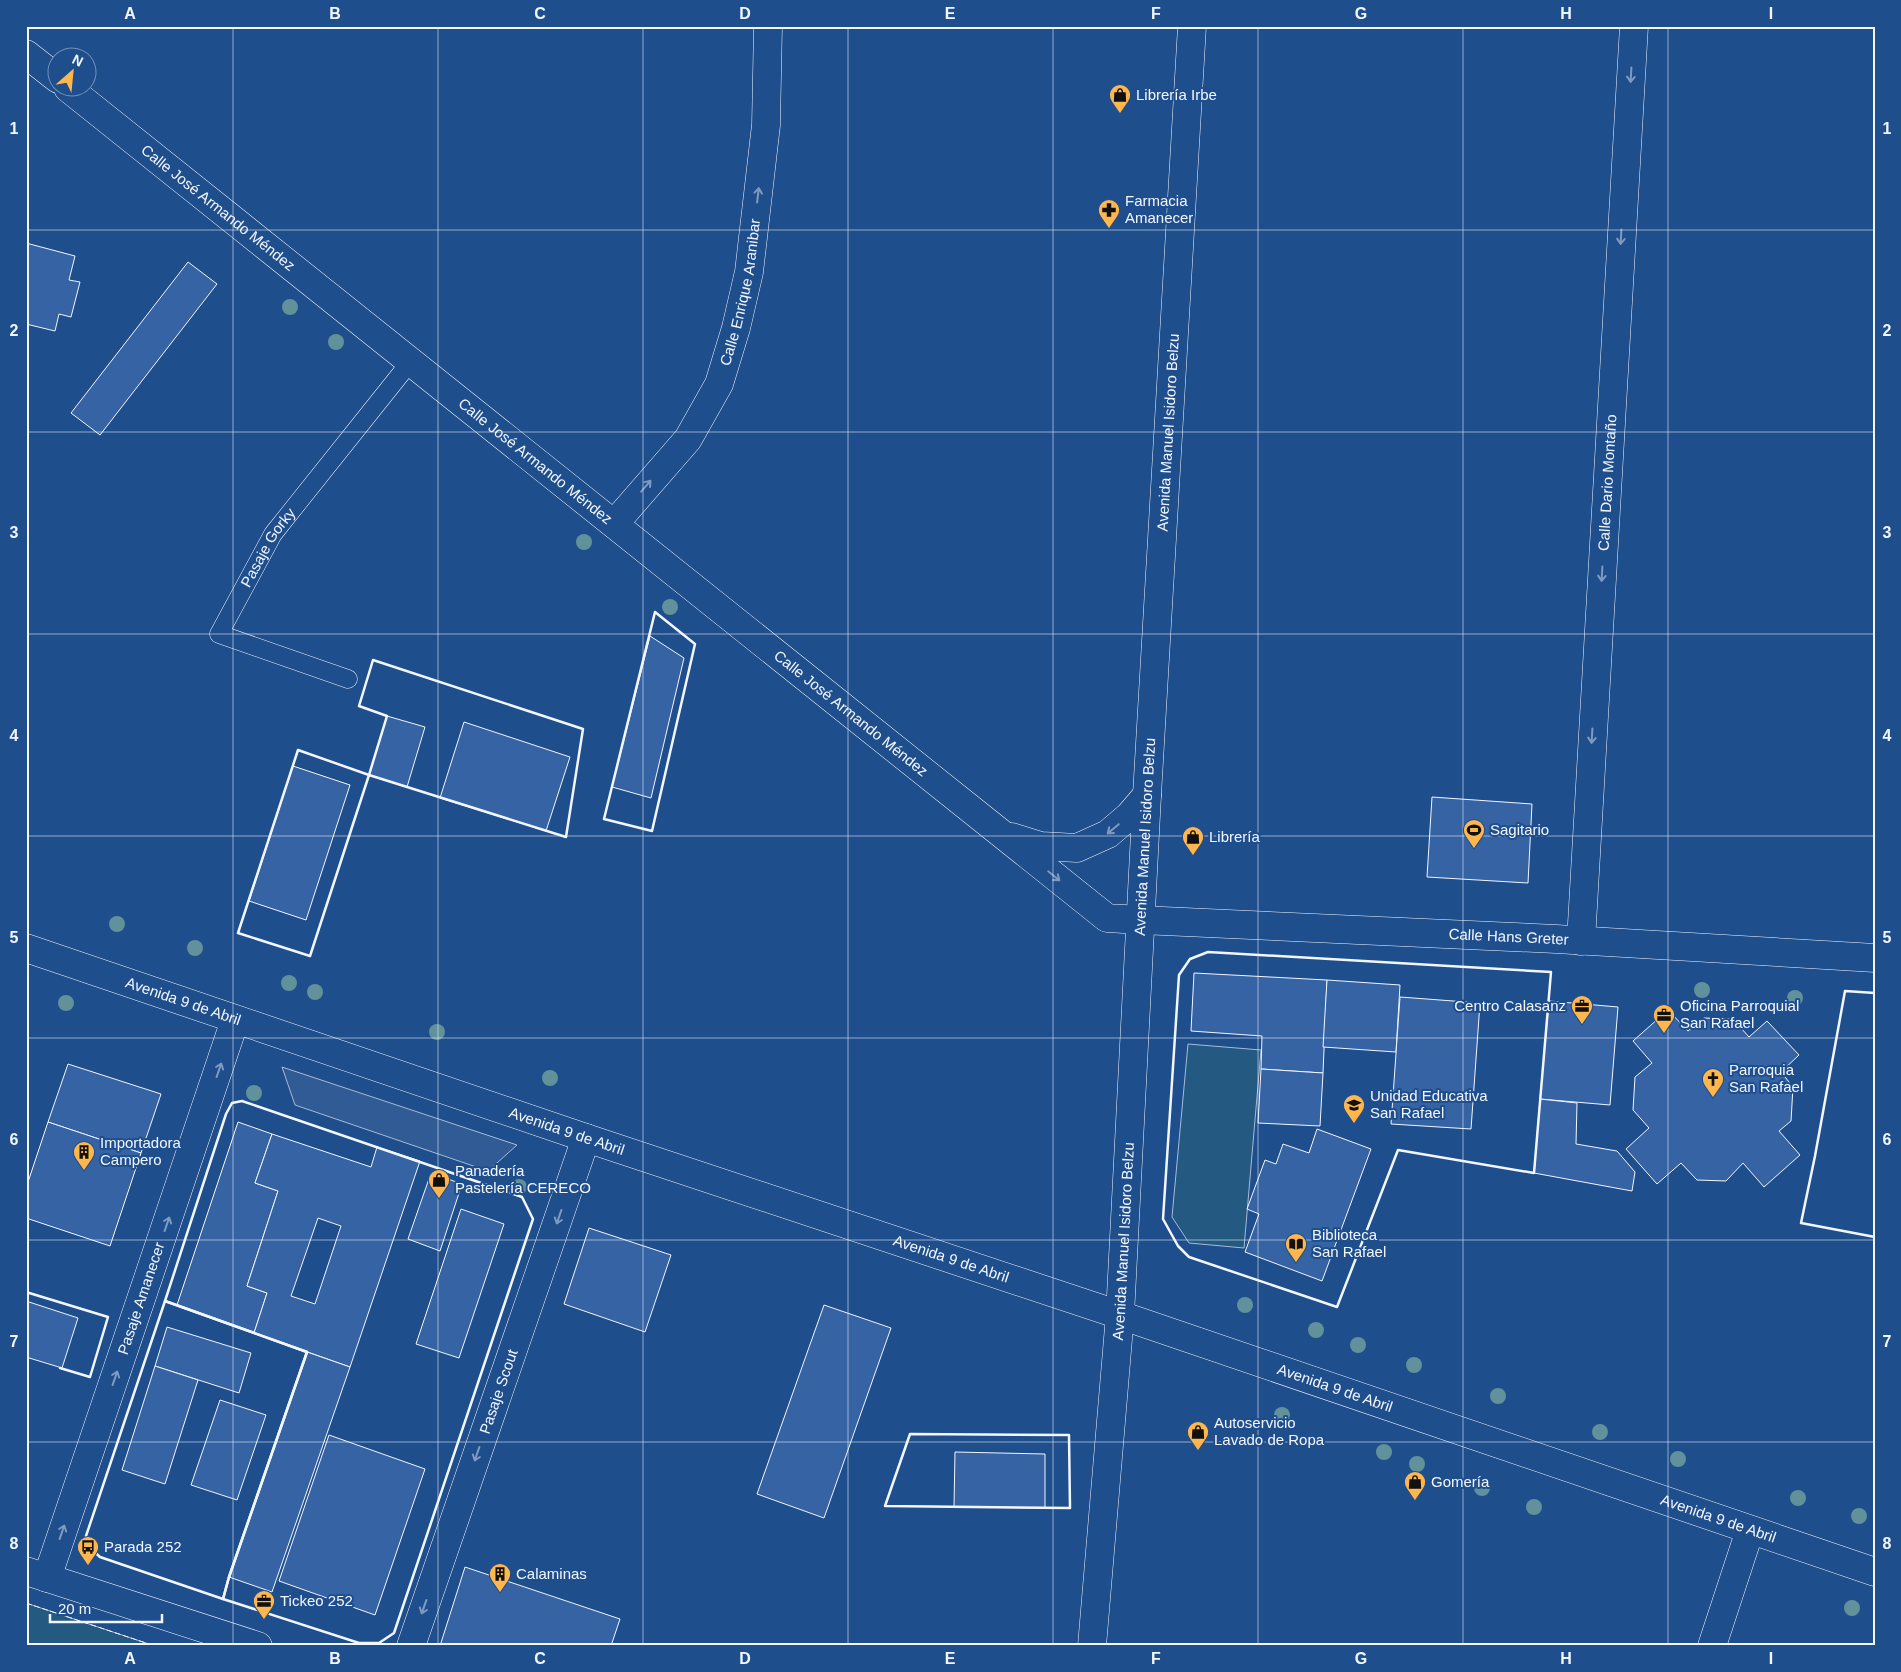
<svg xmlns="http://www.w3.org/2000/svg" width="1901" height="1672" font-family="Helvetica,sans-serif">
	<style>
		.green { fill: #245a82; stroke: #a8bbd7 }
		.parking { fill: #305b95; stroke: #a8bbd7 }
		.building { fill: #3563a3; stroke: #f2f6ff; fill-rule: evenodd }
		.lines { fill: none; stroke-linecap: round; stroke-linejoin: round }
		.service-casing { stroke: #f2f6ff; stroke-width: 19 }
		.minor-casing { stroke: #f2f6ff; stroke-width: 29 }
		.tertiary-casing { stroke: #f2f6ff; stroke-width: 29 }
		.secondary-casing { stroke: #f2f6ff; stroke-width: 29 }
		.service { stroke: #1f4e8c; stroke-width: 18 }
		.minor { stroke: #1f4e8c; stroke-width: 28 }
		.tertiary { stroke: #1f4e8c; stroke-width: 28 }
		.secondary { stroke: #1f4e8c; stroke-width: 28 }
		.fence { stroke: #f2f6ff; stroke-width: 1; stroke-dasharray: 6 2.5; stroke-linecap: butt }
		.wall { stroke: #f2f6ff; stroke-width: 2.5 }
		.tree { fill: #61919a }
		.oneway { stroke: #7e9ac0 }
		.grid { fill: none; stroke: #f2f6ff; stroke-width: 1; stroke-opacity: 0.55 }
		.labels { text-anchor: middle; stroke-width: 4; stroke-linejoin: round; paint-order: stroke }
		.poi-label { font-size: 15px; fill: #f2f6ff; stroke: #1f4e8c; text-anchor: start }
		.street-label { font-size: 15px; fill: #f2f6ff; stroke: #1f4e8c }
		.neatline { fill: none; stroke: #f2f6ff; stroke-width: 2 }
		.grid-label { font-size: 16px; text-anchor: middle; font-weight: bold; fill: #f2f6ff }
	</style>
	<rect width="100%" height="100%" fill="#1f4e8c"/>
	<g class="green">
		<polygon points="1188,1044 1261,1050 1244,1248 1189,1243 1172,1217"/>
		<polygon points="26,1603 155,1646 26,1646"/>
	</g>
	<polygon class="parking" points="282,1067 517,1145 488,1171 295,1105"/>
	<g class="building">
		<polygon points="26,243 75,256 69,280 80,282 71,317 59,314 55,331 26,324"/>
		<polygon points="188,262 217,284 100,435 71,413"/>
		<polygon points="650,636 684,658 651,798 612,787"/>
		<polygon points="387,716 425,727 407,787 369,775"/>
		<polygon points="464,722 570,757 546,831 440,798"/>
		<polygon points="293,766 350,785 306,920 249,901"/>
		<polygon points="1432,797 1532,804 1528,883 1427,877"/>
		<polygon points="1194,973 1327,980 1323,1073 1261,1069 1262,1036 1191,1031"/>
		<polygon points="1327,980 1400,985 1396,1052 1323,1047"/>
		<polygon points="1400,997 1480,1003 1471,1129 1391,1124"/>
		<polygon points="1549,1001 1618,1007 1610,1105 1540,1099"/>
		<polygon points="1668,1010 1688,1031 1704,1018 1733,1019 1749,1037 1767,1021 1799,1055 1781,1072 1793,1087 1791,1121 1779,1131 1800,1155 1764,1187 1743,1163 1726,1181 1697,1180 1681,1163 1657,1184 1626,1149 1649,1128 1633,1110 1635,1077 1652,1063 1633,1041"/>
		<polygon points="68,1064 161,1094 141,1153 48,1122"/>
		<polygon points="1261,1069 1323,1073 1320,1126 1258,1123"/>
		<polygon points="1540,1099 1577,1103 1576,1144 1617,1151 1635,1172 1632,1191 1534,1173"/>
		<polygon points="48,1122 141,1153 110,1246 26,1218 26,1188"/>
		<polygon points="238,1122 272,1134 255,1183 278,1191 247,1286 267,1293 254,1333 177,1305"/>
		<polygon points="1317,1129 1371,1149 1322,1281 1245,1252 1259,1214 1247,1209 1265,1160 1276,1164 1283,1144 1309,1153"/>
		<path d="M 272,1134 L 371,1167 L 377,1147 L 420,1161 L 350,1367 L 254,1333 L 267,1293 L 247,1286 L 278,1191 L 255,1183 ZM 318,1218 L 341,1226 L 315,1304 L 291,1296 Z"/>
		<polygon points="431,1173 462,1184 440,1251 408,1239"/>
		<polygon points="461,1209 504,1224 459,1358 416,1344"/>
		<polygon points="589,1228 671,1255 645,1332 564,1304"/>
		<polygon points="26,1301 78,1318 62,1368 26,1357"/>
		<polygon points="824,1305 891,1328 824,1518 757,1494"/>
		<polygon points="167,1327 251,1353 239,1393 155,1366"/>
		<polygon points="307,1352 350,1367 272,1592 229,1577"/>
		<polygon points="155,1366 198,1380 165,1484 122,1470"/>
		<polygon points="220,1400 266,1415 237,1500 191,1485"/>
		<polygon points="329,1435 425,1469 375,1615 279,1581"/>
		<polygon points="955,1452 1045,1454 1045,1508 954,1507"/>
		<polygon points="465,1567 620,1619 611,1646 440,1646"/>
	</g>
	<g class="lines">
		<g class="service-casing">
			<g id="service">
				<path id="s1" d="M 348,679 L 219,634 L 273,534 L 411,361"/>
			</g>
		</g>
		<g class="minor-casing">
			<g id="minor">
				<path id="s2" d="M 615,523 L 688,439 L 719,384 L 736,328 L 749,272 L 766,125 L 768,26"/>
				<path id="s3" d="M 1141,920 L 1556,939 L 1875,958"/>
				<path id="s4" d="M 1581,941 L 1634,26"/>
				<polyline points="26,1571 258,1646"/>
				<path id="s5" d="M 47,1578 L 235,1020"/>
				<path id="s6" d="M 411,1646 L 586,1138"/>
				<polyline points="1712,1646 1750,1530"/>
			</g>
		</g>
		<g class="tertiary-casing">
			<g id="tertiary">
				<polyline points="26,54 58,79"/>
				<path id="s7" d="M 68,88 L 1107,918 L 1141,920"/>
				<polyline points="1012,837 1041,846 1077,848 1108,834 1129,816 1147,795"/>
			</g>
		</g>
		<g class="secondary-casing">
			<g id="secondary">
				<path id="s8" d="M 26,948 L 586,1138 L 1120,1315 L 1875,1572"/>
				<path id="s9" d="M 1092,1646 L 1120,1315 L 1147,795 L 1192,26"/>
			</g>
		</g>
		<use href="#service" class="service"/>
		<use href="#minor" class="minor"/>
		<use href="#tertiary" class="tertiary"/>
		<use href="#secondary" class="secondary"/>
		<polyline class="fence" points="26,1603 155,1646"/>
		<g class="wall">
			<polygon points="655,612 695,644 652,831 604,819"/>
			<polygon points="373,660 583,729 566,837 369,775 387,716 359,706"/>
			<polygon points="298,750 369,775 310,956 238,933"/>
			<polygon points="1208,952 1551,972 1534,1173 1398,1150 1337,1307 1189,1257 1178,1246 1163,1219 1179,975 1190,959"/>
			<polyline points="1875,993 1845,991 1815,1156 1801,1223 1875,1237"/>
			<polygon points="242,1101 522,1197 533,1219 394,1633 379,1643 359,1643 223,1599 229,1577 307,1352 165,1301 226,1114 232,1103"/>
			<polyline points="26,1292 108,1317 90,1377 60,1368"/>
			<polygon points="165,1301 307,1352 229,1577 223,1599 100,1557 90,1548 86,1536"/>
			<polygon points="910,1434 1069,1435 1070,1508 885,1506"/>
		</g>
	</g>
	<g class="tree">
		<circle cx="290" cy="307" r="8"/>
		<circle cx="336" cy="342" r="8"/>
		<circle cx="584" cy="542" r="8"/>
		<circle cx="670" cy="607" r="8"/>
		<circle cx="117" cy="924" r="8"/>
		<circle cx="195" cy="948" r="8"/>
		<circle cx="289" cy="983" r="8"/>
		<circle cx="1702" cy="990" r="8"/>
		<circle cx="315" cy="992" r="8"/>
		<circle cx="1795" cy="998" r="8"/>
		<circle cx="66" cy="1003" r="8"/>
		<circle cx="437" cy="1032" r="8"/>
		<circle cx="550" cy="1078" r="8"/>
		<circle cx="254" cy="1093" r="8"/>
		<circle cx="519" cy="1187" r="8"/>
		<circle cx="1245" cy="1305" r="8"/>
		<circle cx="1316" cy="1330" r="8"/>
		<circle cx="1358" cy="1345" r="8"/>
		<circle cx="1414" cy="1365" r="8"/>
		<circle cx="1498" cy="1396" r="8"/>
		<circle cx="1282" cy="1415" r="8"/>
		<circle cx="1600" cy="1432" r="8"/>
		<circle cx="1384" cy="1452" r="8"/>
		<circle cx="1678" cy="1459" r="8"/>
		<circle cx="1417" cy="1464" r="8"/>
		<circle cx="1482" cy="1488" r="8"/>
		<circle cx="1798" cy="1498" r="8"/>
		<circle cx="1534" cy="1507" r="8"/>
		<circle cx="1859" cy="1516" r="8"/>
		<circle cx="1852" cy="1608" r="8"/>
	</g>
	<defs><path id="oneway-shaft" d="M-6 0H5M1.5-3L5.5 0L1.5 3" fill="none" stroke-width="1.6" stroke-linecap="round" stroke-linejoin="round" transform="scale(1.25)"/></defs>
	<g class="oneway">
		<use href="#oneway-shaft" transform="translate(1631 75) rotate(93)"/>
		<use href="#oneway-shaft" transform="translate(758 195) rotate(-83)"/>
		<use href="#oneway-shaft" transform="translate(1621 237) rotate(93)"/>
		<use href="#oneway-shaft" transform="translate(646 486) rotate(-49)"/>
		<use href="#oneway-shaft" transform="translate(1602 574) rotate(93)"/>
		<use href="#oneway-shaft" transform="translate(1592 736) rotate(93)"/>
		<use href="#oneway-shaft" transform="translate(1113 829) rotate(140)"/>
		<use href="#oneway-shaft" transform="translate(1054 876) rotate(39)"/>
		<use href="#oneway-shaft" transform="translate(219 1070) rotate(-71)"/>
		<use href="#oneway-shaft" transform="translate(559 1217) rotate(109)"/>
		<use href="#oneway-shaft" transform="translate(167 1224) rotate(-71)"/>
		<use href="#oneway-shaft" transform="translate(115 1378) rotate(-71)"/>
		<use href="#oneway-shaft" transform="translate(477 1454) rotate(109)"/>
		<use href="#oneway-shaft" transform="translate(62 1532) rotate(-71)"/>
		<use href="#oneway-shaft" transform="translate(424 1607) rotate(109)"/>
	</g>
	<path class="grid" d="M 233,26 L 233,1646M 438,26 L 438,1646M 643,26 L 643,1646M 848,26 L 848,1646M 1053,26 L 1053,1646M 1258,26 L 1258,1646M 1463,26 L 1463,1646M 1668,26 L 1668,1646M 26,230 L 1875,230M 26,432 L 1875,432M 26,634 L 1875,634M 26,836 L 1875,836M 26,1038 L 1875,1038M 26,1240 L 1875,1240M 26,1442 L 1875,1442"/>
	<defs>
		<g id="shop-pin" transform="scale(1.125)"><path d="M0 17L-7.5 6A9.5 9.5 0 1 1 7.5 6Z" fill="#ffb74d" stroke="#1f4e8c"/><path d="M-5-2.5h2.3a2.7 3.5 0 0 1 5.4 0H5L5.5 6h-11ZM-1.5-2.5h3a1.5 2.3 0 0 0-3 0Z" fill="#111"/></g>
		<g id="pharmacy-pin" transform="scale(1.125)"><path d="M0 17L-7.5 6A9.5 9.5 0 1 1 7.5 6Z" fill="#ffb74d" stroke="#1f4e8c"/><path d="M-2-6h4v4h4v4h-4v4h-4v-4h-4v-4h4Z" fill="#111"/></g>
		<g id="stadium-pin" transform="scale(1.125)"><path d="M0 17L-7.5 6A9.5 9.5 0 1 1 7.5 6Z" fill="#ffb74d" stroke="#1f4e8c"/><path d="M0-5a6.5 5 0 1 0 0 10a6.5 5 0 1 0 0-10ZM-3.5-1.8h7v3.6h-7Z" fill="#111"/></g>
		<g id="office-pin" transform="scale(1.125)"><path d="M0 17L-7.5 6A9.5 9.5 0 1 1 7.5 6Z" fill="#ffb74d" stroke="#1f4e8c"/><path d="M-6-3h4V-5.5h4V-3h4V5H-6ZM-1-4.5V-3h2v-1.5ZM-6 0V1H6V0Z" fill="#111"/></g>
		<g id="church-pin" transform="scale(1.125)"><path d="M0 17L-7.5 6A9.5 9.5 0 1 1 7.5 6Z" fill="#ffb74d" stroke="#1f4e8c"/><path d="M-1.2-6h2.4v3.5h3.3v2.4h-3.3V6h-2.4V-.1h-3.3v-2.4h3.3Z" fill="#111"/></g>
		<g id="school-pin" transform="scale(1.125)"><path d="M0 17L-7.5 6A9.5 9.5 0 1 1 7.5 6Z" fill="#ffb74d" stroke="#1f4e8c"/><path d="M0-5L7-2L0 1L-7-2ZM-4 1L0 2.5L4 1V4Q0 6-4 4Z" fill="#111"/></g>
		<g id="building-pin" transform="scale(1.125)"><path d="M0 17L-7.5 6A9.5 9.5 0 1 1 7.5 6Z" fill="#ffb74d" stroke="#1f4e8c"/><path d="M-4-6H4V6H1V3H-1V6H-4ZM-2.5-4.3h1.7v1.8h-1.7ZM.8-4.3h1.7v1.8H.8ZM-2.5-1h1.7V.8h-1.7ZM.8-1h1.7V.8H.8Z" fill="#111"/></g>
		<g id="library-pin" transform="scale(1.125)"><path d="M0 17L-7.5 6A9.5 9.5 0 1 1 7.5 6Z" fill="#ffb74d" stroke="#1f4e8c"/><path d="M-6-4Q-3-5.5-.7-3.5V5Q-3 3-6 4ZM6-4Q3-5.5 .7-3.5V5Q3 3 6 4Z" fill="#111"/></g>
		<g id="bus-pin" transform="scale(1.125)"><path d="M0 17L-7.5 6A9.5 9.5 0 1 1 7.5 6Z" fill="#ffb74d" stroke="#1f4e8c"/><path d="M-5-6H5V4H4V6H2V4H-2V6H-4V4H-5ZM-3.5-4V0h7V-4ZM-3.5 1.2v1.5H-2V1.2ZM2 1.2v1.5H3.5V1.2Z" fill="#111"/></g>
	</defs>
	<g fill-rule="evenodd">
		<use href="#shop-pin" x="1120" y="95"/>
		<use href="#pharmacy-pin" x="1109" y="210"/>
		<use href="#stadium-pin" x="1474" y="830"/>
		<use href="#shop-pin" x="1193" y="837"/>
		<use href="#office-pin" x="1582" y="1006"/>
		<use href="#office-pin" x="1664" y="1015"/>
		<use href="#church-pin" x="1713" y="1079"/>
		<use href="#school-pin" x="1354" y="1105"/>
		<use href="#building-pin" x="84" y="1152"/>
		<use href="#shop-pin" x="439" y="1180"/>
		<use href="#library-pin" x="1296" y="1244"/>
		<use href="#shop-pin" x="1198" y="1432"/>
		<use href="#shop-pin" x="1415" y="1482"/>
		<use href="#bus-pin" x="88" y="1547"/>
		<use href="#building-pin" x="500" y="1574"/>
		<use href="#office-pin" x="264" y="1601"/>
	</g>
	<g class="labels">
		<g class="poi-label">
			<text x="1136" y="100">Librería Irbe</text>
			<text x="1125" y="206">Farmacia<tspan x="1125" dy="17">Amanecer</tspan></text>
			<text x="1490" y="835">Sagitario</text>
			<text x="1209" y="842">Librería</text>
			<text x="1566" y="1011" text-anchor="end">Centro Calasanz</text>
			<text x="1680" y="1011">Oficina Parroquial<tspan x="1680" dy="17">San Rafael</tspan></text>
			<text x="1729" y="1075">Parroquia<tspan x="1729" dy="17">San Rafael</tspan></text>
			<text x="1370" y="1101">Unidad Educativa<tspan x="1370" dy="17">San Rafael</tspan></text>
			<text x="100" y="1148">Importadora<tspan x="100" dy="17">Campero</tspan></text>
			<text x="455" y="1176">Panadería<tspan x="455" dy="17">Pastelería CERECO</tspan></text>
			<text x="1312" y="1240">Biblioteca<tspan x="1312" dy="17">San Rafael</tspan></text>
			<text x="1214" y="1428">Autoservicio<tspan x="1214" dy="17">Lavado de Ropa</tspan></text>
			<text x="1431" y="1487">Gomería</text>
			<text x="104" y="1552">Parada 252</text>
			<text x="516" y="1579">Calaminas</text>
			<text x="280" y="1606">Tickeo 252</text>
		</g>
		<g class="street-label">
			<text dy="5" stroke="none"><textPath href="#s7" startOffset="192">Calle José Armando Méndez</textPath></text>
			<text dy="5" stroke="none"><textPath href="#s2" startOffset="269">Calle Enrique Aranibar</textPath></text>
			<text dy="5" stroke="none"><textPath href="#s9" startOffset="1216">Avenida Manuel Isidoro Belzu</textPath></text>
			<text dy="5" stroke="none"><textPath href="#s7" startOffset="598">Calle José Armando Méndez</textPath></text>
			<text dy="5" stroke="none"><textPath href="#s4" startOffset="459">Calle Dario Montaño</textPath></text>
			<text dy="5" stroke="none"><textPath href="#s1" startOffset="236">Pasaje Gorky</textPath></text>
			<text dy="5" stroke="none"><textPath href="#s7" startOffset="1002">Calle José Armando Méndez</textPath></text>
			<text dy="5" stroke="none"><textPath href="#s9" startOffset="811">Avenida Manuel Isidoro Belzu</textPath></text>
			<text dy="5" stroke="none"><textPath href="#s3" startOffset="368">Calle Hans Greter</textPath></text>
			<text dy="5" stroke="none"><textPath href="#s8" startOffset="166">Avenida 9 de Abril</textPath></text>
			<text dy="5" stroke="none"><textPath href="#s8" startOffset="571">Avenida 9 de Abril</textPath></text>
			<text dy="5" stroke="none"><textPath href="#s9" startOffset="406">Avenida Manuel Isidoro Belzu</textPath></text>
			<text dy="5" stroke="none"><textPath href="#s8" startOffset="976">Avenida 9 de Abril</textPath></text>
			<text dy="5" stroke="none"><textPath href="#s5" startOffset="295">Pasaje Amanecer</textPath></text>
			<text dy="5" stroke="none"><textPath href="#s8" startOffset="1381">Avenida 9 de Abril</textPath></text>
			<text dy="5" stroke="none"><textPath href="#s6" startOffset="269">Pasaje Scout</textPath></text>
			<text dy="5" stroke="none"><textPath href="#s8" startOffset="1786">Avenida 9 de Abril</textPath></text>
		</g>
	</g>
	<rect width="1901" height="1672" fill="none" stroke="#1f4e8c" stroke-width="55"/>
	<g transform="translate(72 72) rotate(27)"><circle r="24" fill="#1f4e8c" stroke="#7391ba"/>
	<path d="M0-4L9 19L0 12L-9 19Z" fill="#ffb74d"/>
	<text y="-8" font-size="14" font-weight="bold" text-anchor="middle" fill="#f2f6ff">N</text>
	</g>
	<path d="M50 1614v8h112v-8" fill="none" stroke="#f2f6ff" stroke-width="2.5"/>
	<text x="58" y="1614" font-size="15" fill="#f2f6ff" stroke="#1f4e8c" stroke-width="4" paint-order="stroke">20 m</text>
	<rect x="28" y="28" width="1846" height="1616" class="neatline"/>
	<g class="grid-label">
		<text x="130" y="19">A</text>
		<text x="335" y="19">B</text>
		<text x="540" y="19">C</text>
		<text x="745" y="19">D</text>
		<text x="950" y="19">E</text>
		<text x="1156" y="19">F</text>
		<text x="1361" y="19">G</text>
		<text x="1566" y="19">H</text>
		<text x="1771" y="19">I</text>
		<text x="14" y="134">1</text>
		<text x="1887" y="134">1</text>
		<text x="14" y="336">2</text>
		<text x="1887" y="336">2</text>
		<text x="14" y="538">3</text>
		<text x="1887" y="538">3</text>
		<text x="14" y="741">4</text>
		<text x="1887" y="741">4</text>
		<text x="14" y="943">5</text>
		<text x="1887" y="943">5</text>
		<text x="14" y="1145">6</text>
		<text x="1887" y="1145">6</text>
		<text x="14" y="1347">7</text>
		<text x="1887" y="1347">7</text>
		<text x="14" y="1549">8</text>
		<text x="1887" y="1549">8</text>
		<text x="130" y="1664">A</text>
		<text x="335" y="1664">B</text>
		<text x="540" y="1664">C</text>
		<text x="745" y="1664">D</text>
		<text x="950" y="1664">E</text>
		<text x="1156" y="1664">F</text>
		<text x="1361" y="1664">G</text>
		<text x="1566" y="1664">H</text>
		<text x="1771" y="1664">I</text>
	</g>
</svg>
